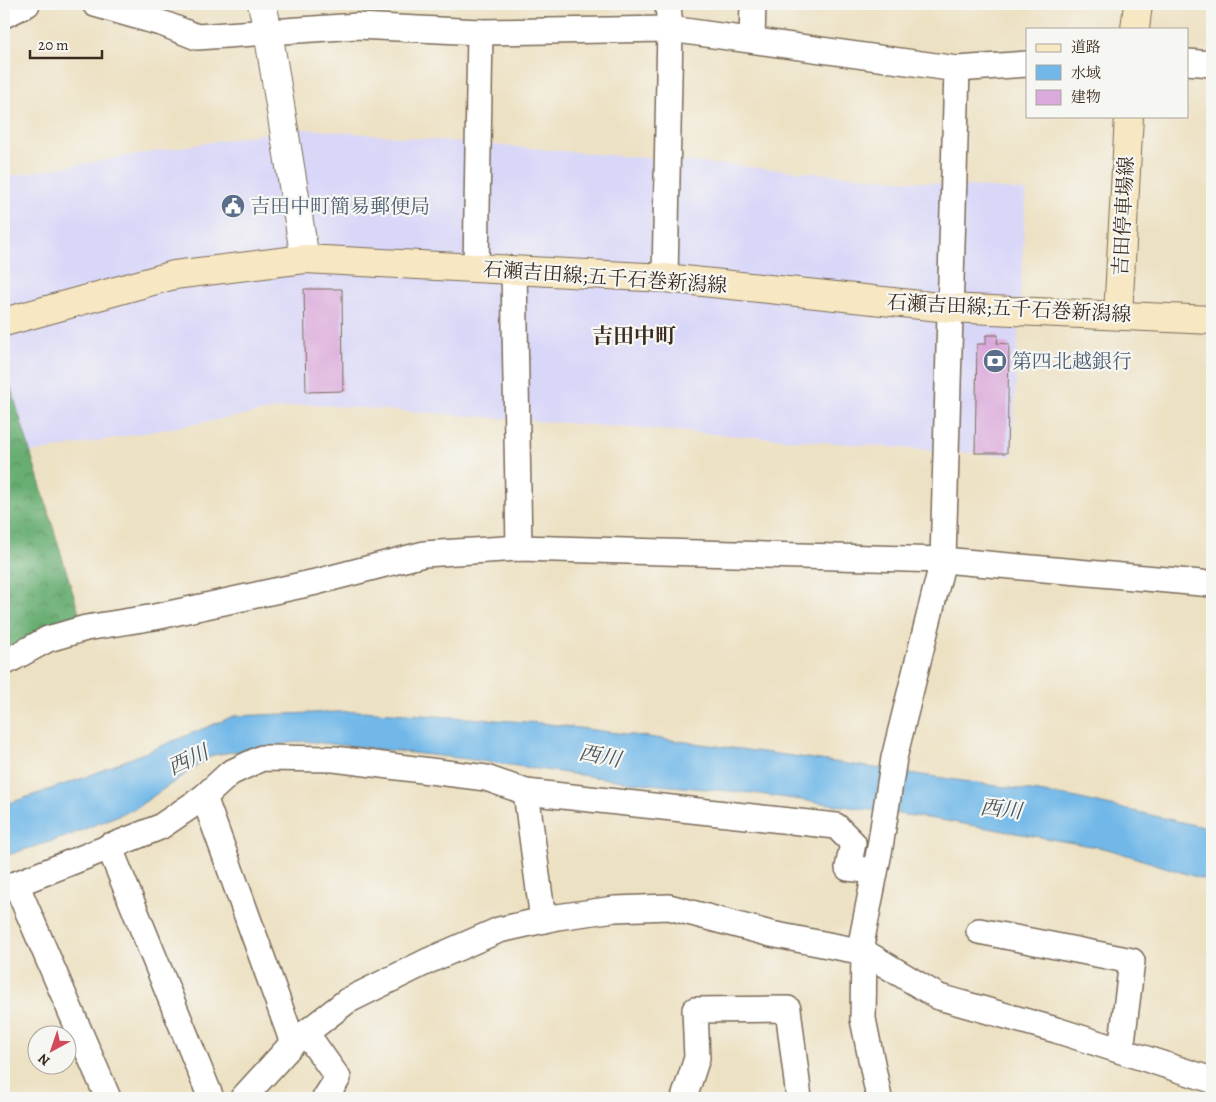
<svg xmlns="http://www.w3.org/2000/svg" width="1216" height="1102" font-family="Alegreya,'Noto Serif JP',serif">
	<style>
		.built { fill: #d9d7f8 }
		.forest { fill: url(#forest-crowns); stroke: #526c48 }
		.water { fill: #71b8e8; stroke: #567183 }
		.building { fill: #dbaadc }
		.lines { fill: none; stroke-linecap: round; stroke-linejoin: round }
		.minor-casing { stroke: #796a58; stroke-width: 28 }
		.tertiary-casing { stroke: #796a58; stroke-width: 30 }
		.secondary-casing { stroke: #796a58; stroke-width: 30 }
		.minor { stroke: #fff; stroke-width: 25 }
		.tertiary { stroke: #fff; stroke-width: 28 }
		.secondary { stroke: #f7e8c3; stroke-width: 28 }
		.labels { text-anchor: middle; stroke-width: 4.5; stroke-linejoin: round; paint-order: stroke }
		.service-label { font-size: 20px; fill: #4e5e75; stroke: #f6f6f2; text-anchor: start }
		.street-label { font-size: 20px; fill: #3b2a1e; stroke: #f6f6f2 }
		.neighbourhood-label { font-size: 21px; font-weight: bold; fill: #3b2a1e; stroke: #f6f6f2 }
		.water-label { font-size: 21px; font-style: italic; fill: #4b555b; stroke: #f6f6f2 }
	</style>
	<defs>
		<pattern id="forest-crowns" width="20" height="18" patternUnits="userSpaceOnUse" patternTransform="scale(1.25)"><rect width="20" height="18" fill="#68ad72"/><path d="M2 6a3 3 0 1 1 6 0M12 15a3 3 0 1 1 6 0" fill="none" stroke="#578d5d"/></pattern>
	</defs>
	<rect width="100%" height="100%" fill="#f6f6f2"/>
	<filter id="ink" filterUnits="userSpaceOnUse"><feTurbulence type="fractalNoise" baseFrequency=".02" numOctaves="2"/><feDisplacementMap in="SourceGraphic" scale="10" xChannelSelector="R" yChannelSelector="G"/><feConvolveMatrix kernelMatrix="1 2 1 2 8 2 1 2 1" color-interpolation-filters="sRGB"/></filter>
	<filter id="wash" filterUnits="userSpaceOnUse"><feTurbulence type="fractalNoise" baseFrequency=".0096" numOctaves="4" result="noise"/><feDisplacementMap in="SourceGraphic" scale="20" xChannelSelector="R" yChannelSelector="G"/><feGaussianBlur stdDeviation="1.12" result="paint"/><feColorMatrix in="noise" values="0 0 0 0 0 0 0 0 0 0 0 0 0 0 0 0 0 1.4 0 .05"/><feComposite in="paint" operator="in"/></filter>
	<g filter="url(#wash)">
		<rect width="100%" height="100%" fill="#ede1c3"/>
		<polygon class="built" points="296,128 1026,191 1012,456 307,404 30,453 4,365 4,177"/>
		<polygon class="forest" points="4,365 82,623 4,664"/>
		<polygon class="water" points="362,711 541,723 793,756 1072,797 1212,829 1212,882 1108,849 941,820 752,793 637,783 467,759 304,741 213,755 136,808 65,837 4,856 4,805 83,778 234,716"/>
		<g id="blocks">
			<g class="building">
				<polygon points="304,289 342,289 343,391 306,392"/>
				<polygon points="986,335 998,335 997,343 1009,344 1007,453 975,453 977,344 986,344"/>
			</g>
		</g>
	</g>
	<g filter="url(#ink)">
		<use href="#blocks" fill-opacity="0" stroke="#796a58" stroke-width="1"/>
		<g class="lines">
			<g class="minor-casing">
				<g id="minor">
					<polyline points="95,4 164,24 197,37 357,26 480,32 670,29 957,69 1027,64"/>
					<polyline points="4,15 27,4"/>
					<polyline points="752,39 753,4"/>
					<polyline points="1187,62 1212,64"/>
					<polyline points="476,269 480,32"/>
					<polyline points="514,270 519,548"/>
					<polyline points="665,278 670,29 668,4"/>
					<polyline points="4,663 48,639 86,628 155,617 316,582 424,554 519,548 943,560 1212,584"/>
					<polyline points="526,792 543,920"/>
					<polyline points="204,797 293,1043"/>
					<polyline points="109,846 211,1098"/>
					<polyline points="16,884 108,1098"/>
					<polyline points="4,887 16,884 160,827 204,797 230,773 262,758 334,759 486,778 526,792 836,826 853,843 848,868 875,871"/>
					<polyline points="979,931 1132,961 1121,1050"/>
					<polyline points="306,1033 338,1078 325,1098"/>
					<polyline points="243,1098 293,1043 347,1001 428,961 499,930 557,917 615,909 669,907 771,934 864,952 939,997 1056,1030 1212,1080"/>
					<polyline points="684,1098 697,1058 695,1010 788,1009 799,1098"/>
					<polyline points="879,1098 863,1019 864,952 862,939 880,847 894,758 943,560 957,69"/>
				</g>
			</g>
			<g class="tertiary-casing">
				<polyline id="tertiary" points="262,4 268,31 305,259"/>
			</g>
			<g class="secondary-casing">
				<g id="secondary">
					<polyline points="1135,29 1138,4"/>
					<polyline points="1118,315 1129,116"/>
					<polyline points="4,322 174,275 305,259 665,278 949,308 1212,320"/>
				</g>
			</g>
			<use href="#minor" class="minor"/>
			<use href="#tertiary" class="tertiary"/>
			<use href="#secondary" class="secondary"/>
		</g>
	</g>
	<defs>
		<g id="civic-disc" transform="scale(1.25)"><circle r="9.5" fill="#5c6f8a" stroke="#f6f6f2"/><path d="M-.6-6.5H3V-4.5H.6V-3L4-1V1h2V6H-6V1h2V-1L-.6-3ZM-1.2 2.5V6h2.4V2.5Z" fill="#fff"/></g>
		<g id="bank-disc" transform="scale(1.25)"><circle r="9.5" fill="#5c6f8a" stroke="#f6f6f2"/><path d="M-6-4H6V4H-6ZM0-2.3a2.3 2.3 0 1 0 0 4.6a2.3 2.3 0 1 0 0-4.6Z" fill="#fff"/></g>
	</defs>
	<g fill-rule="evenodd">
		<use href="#civic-disc" x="233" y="206"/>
		<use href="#bank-disc" x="995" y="361"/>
	</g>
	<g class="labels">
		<g class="service-label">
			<text x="250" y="213">吉田中町簡易郵便局</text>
			<text x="1012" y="368">第四北越銀行</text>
		</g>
		<g class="street-label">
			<text transform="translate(1123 216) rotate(-87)" y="7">吉田停車場線</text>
			<text transform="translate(605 277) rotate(4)" y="7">石瀬吉田線;五千石巻新潟線</text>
			<text transform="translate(1009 308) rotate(3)" y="7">石瀬吉田線;五千石巻新潟線</text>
		</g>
		<g class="neighbourhood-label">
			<text x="634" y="343">吉田中町</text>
		</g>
		<g class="water-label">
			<text transform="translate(600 756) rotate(11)" y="7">西川</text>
			<text transform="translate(188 760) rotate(-25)" y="7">西川</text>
			<text transform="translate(1001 809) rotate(6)" y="7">西川</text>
		</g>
	</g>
	<rect width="1216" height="1102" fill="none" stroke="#f6f6f2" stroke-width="20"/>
	<rect x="1026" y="28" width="162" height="90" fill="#f6f6f2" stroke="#aba49d"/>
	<rect x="1036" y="44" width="25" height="8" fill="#f7e8c3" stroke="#aba49d"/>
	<text x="1071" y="52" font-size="15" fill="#3b2a1e">道路</text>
	<rect x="1036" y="65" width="25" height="15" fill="#71b8e8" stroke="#aba49d"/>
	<text x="1071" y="78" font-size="15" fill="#3b2a1e">水域</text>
	<rect x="1036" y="90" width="25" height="15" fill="#dbaadc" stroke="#aba49d"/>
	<text x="1071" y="102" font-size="15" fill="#3b2a1e">建物</text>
	<g transform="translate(52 1050) rotate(220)"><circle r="24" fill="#f6f6f2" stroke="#aba49d"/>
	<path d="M0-4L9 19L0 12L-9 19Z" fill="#d1495b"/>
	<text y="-8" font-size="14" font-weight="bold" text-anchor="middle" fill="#3b2a1e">N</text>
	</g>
	<path d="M30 50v8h72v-8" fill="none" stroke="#3b2a1e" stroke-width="2.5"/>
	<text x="38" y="50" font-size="15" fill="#3b2a1e" stroke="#f6f6f2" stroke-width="4" paint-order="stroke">20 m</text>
</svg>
